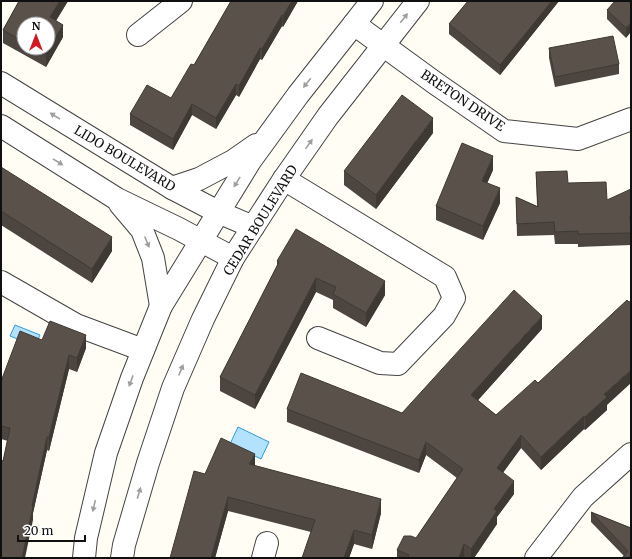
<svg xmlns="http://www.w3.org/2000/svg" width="632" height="559" font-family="Merriweather,serif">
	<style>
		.water { fill: #b2e2fd; stroke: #319adc }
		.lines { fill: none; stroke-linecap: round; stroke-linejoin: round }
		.minor-casing { stroke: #434343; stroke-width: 24 }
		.minor { stroke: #fff; stroke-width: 22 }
		.wall { fill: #4d4640; fill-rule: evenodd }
		.shaded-wall { fill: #3f3934 }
		.building { fill: #5a514b; stroke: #3f3934 }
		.oneway { fill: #9f9f9f }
		.labels { text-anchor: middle; stroke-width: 4; stroke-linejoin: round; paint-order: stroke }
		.street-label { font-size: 13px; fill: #101010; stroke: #fff }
	</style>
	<rect width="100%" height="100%" fill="#fffdf4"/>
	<g class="water">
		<polygon points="15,325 40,335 35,346 10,336"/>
		<polygon points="238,427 269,442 261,459 230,444"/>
	</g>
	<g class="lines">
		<g class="minor-casing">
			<g id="minor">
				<polyline points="354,24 435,83 504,131 578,139 631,119"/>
				<polyline points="138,35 181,1"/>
				<polyline points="1,83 172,188 218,212 253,227"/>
				<polyline points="1,126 117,199 179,229 233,258"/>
				<polyline points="284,179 445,277 454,298 444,316 398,364 380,363 318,338"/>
				<polyline points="172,188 199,179 233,161 256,145"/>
				<polyline points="120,204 142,230 153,258 161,306"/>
				<polyline points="1,282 76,325 143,350"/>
				<polyline points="84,558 86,538 106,453 132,378 161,306 250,161 298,95 354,24 372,1"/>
				<polyline points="122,558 124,545 148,463 173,388 203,319 233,258 284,179 328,116 418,1"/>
				<polyline points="263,558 267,543"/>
				<polyline points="536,558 583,497 631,454"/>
			</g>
		</g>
		<use href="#minor" class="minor"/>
	</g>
	<g class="wall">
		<path d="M 19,1 L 68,1 L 56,21 L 63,25 L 63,37 L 46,67 L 3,43 L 3,30 ZM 24,24 L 48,24 L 48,48 L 24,48 Z"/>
		<polygon points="231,1 298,1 283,27 282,26 262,60 260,59 239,97 236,95 216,129 192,115 173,150 130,125 130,114 171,98 194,65"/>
		<polygon points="468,1 559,1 500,75 449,34 449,24"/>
		<polygon points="631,1 626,38 607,19 607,10"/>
		<polygon points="549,48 619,64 619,74 555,87 549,58"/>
		<polygon points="433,133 376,209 344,185 344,171"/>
		<polygon points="1,167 112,251 92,283 1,225"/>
		<polygon points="493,170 487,183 500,203 483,240 436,220 436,206"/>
		<polygon points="536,172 568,183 607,200 630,228 631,245 578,247 578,244 555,244 554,235 517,236 516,197 537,206"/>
		<polygon points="277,261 385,295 366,327 333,308 333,300 316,292 255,409 220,391 220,377 277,266"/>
		<polygon points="542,329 478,400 496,415 538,383 607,405 607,410 585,430 584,429 541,470 521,448 503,472 514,494 497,517 497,524 474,558 465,558 464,557 464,558 397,558 397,550 416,538 457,478 426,455 419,473 287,422 287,409 402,413"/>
		<polygon points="42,340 86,348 77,372 69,369 49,451 47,450 33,513 33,520 3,461 8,441 1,439 1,383"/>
		<polygon points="255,466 381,513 372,549 354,544 349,558 302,558 311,532 228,511 215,558 170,558 205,474"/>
		<polygon points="591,512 631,528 631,558 624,556 591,522"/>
	</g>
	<g class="shaded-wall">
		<polygon points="60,1 68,1 50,30 50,17"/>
		<polygon points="292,1 298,1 283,27 283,16"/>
		<polygon points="552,1 559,1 500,75 500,65"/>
		<polygon points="282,15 282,26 262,60 262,49"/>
		<polygon points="631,22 631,32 626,38 626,28"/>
		<polygon points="63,25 63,37 46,67 46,54"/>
		<polygon points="260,48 260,59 239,97 239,86"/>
		<polygon points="236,84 236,95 216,129 216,118"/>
		<polygon points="192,104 192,115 173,150 173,139"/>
		<polygon points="433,118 433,133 376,209 376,195"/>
		<polygon points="493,156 493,170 482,195 482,181"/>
		<polygon points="500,188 500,203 483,240 483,226"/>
		<rect x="630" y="216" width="1" height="12"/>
		<polygon points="112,237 112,251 92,283 92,269"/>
		<polygon points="316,278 316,292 255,409 255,395"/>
		<polygon points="385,281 385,295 366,327 366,313"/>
		<polygon points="542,316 542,329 471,408 471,395"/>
		<polygon points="86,335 86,348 77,372 77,358"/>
		<polygon points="69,355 69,369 49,451 49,437"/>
		<polygon points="631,370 631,383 607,405 607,410 585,430 585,417 604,394"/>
		<polygon points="584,416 584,429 541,470 541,457"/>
		<polygon points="521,435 521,448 497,481 497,468"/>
		<polygon points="47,437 47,450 33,513 33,520 25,558 22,558 32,506"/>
		<polygon points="426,442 426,455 419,473 419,460"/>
		<polygon points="255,454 255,467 249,464"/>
		<polygon points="514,481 514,494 497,517 497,524 474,558 471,558 471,549 494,509"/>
		<polygon points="228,497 228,511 215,558 211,558"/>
		<polygon points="381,499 381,513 372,549 372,535"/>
		<polygon points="354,530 354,544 349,558 344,558"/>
		<polygon points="464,544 464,558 459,558"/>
	</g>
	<g class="building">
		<polygon points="19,1 60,1 50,17 63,25 46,54 35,48 48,48 48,24 24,24 24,42 3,30"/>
		<polygon points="231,1 292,1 283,16 282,15 262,49 260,48 239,86 236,84 216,118 192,104 173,139 130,114 147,85 171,98 191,64 194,65"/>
		<polygon points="468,1 552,1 500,65 449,24"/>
		<polygon points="615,1 631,1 631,22 626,28 607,10"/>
		<polygon points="613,36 619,64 555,77 549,48"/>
		<polygon points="402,95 433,118 376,195 344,171"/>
		<polygon points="462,143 493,156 482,181 500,188 483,226 436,206"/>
		<polygon points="1,167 112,237 92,269 1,211"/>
		<polygon points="567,171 568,183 606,182 607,200 631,189 631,216 630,216 631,233 578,234 578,231 555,232 554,222 517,224 516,197 538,207 536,172"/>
		<polygon points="296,229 385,281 366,313 333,294 336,287 316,278 255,395 220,377 279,262 277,261"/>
		<polygon points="514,290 542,316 471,395 496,415 535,380 538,383 597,328 627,300 629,302 631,301 631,370 604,394 607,397 585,417 584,416 541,457 521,435 497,468 514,481 494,509 497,511 471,549 464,544 459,558 407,558 409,555 397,550 404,536 411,536 416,538 463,469 426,442 419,460 287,409 301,373 402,413"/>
		<polygon points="50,321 86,335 77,358 69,355 49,437 47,437 32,506 33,507 22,558 1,558 1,460 3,461 10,428 1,426 1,383 3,376 20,331 42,340"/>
		<polygon points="221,438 255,454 249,464 381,499 372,535 354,530 344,558 302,558 315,520 228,497 211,558 170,558 194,471 205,474"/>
		<polygon points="591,512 631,528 631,558 622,558 628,551"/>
	</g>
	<defs><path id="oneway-solid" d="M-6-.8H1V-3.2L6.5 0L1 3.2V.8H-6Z"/></defs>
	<g class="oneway">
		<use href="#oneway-solid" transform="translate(404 18) rotate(-52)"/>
		<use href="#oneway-solid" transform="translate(307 83) rotate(129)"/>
		<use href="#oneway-solid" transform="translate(55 116) rotate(-148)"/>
		<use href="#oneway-solid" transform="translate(309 144) rotate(-55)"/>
		<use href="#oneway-solid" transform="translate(58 162) rotate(32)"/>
		<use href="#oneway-solid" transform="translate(237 182) rotate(122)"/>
		<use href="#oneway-solid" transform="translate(147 242) rotate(68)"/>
		<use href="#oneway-solid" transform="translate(181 370) rotate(-67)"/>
		<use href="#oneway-solid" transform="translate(131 381) rotate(110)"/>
		<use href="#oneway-solid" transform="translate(139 493) rotate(-74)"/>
		<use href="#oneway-solid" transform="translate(94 506) rotate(103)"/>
	</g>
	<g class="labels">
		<g class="street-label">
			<text transform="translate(463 100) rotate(34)" y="5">BRETON DRIVE</text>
			<text transform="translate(125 158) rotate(31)" y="5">LIDO BOULEVARD</text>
			<text transform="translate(260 220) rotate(-58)" y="5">CEDAR BOULEVARD</text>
		</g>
	</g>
	<rect width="632" height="559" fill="none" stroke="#101010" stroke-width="4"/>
	<g transform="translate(36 36)"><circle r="19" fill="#ffffff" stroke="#9f9f9f"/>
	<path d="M0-3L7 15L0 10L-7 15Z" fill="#d11823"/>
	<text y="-6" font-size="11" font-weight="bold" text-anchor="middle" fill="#101010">N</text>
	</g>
	<path d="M18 535v6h67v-6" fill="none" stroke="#101010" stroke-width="2"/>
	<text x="24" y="535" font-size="12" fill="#101010" stroke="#ffffff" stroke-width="3" paint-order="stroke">20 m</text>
</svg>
